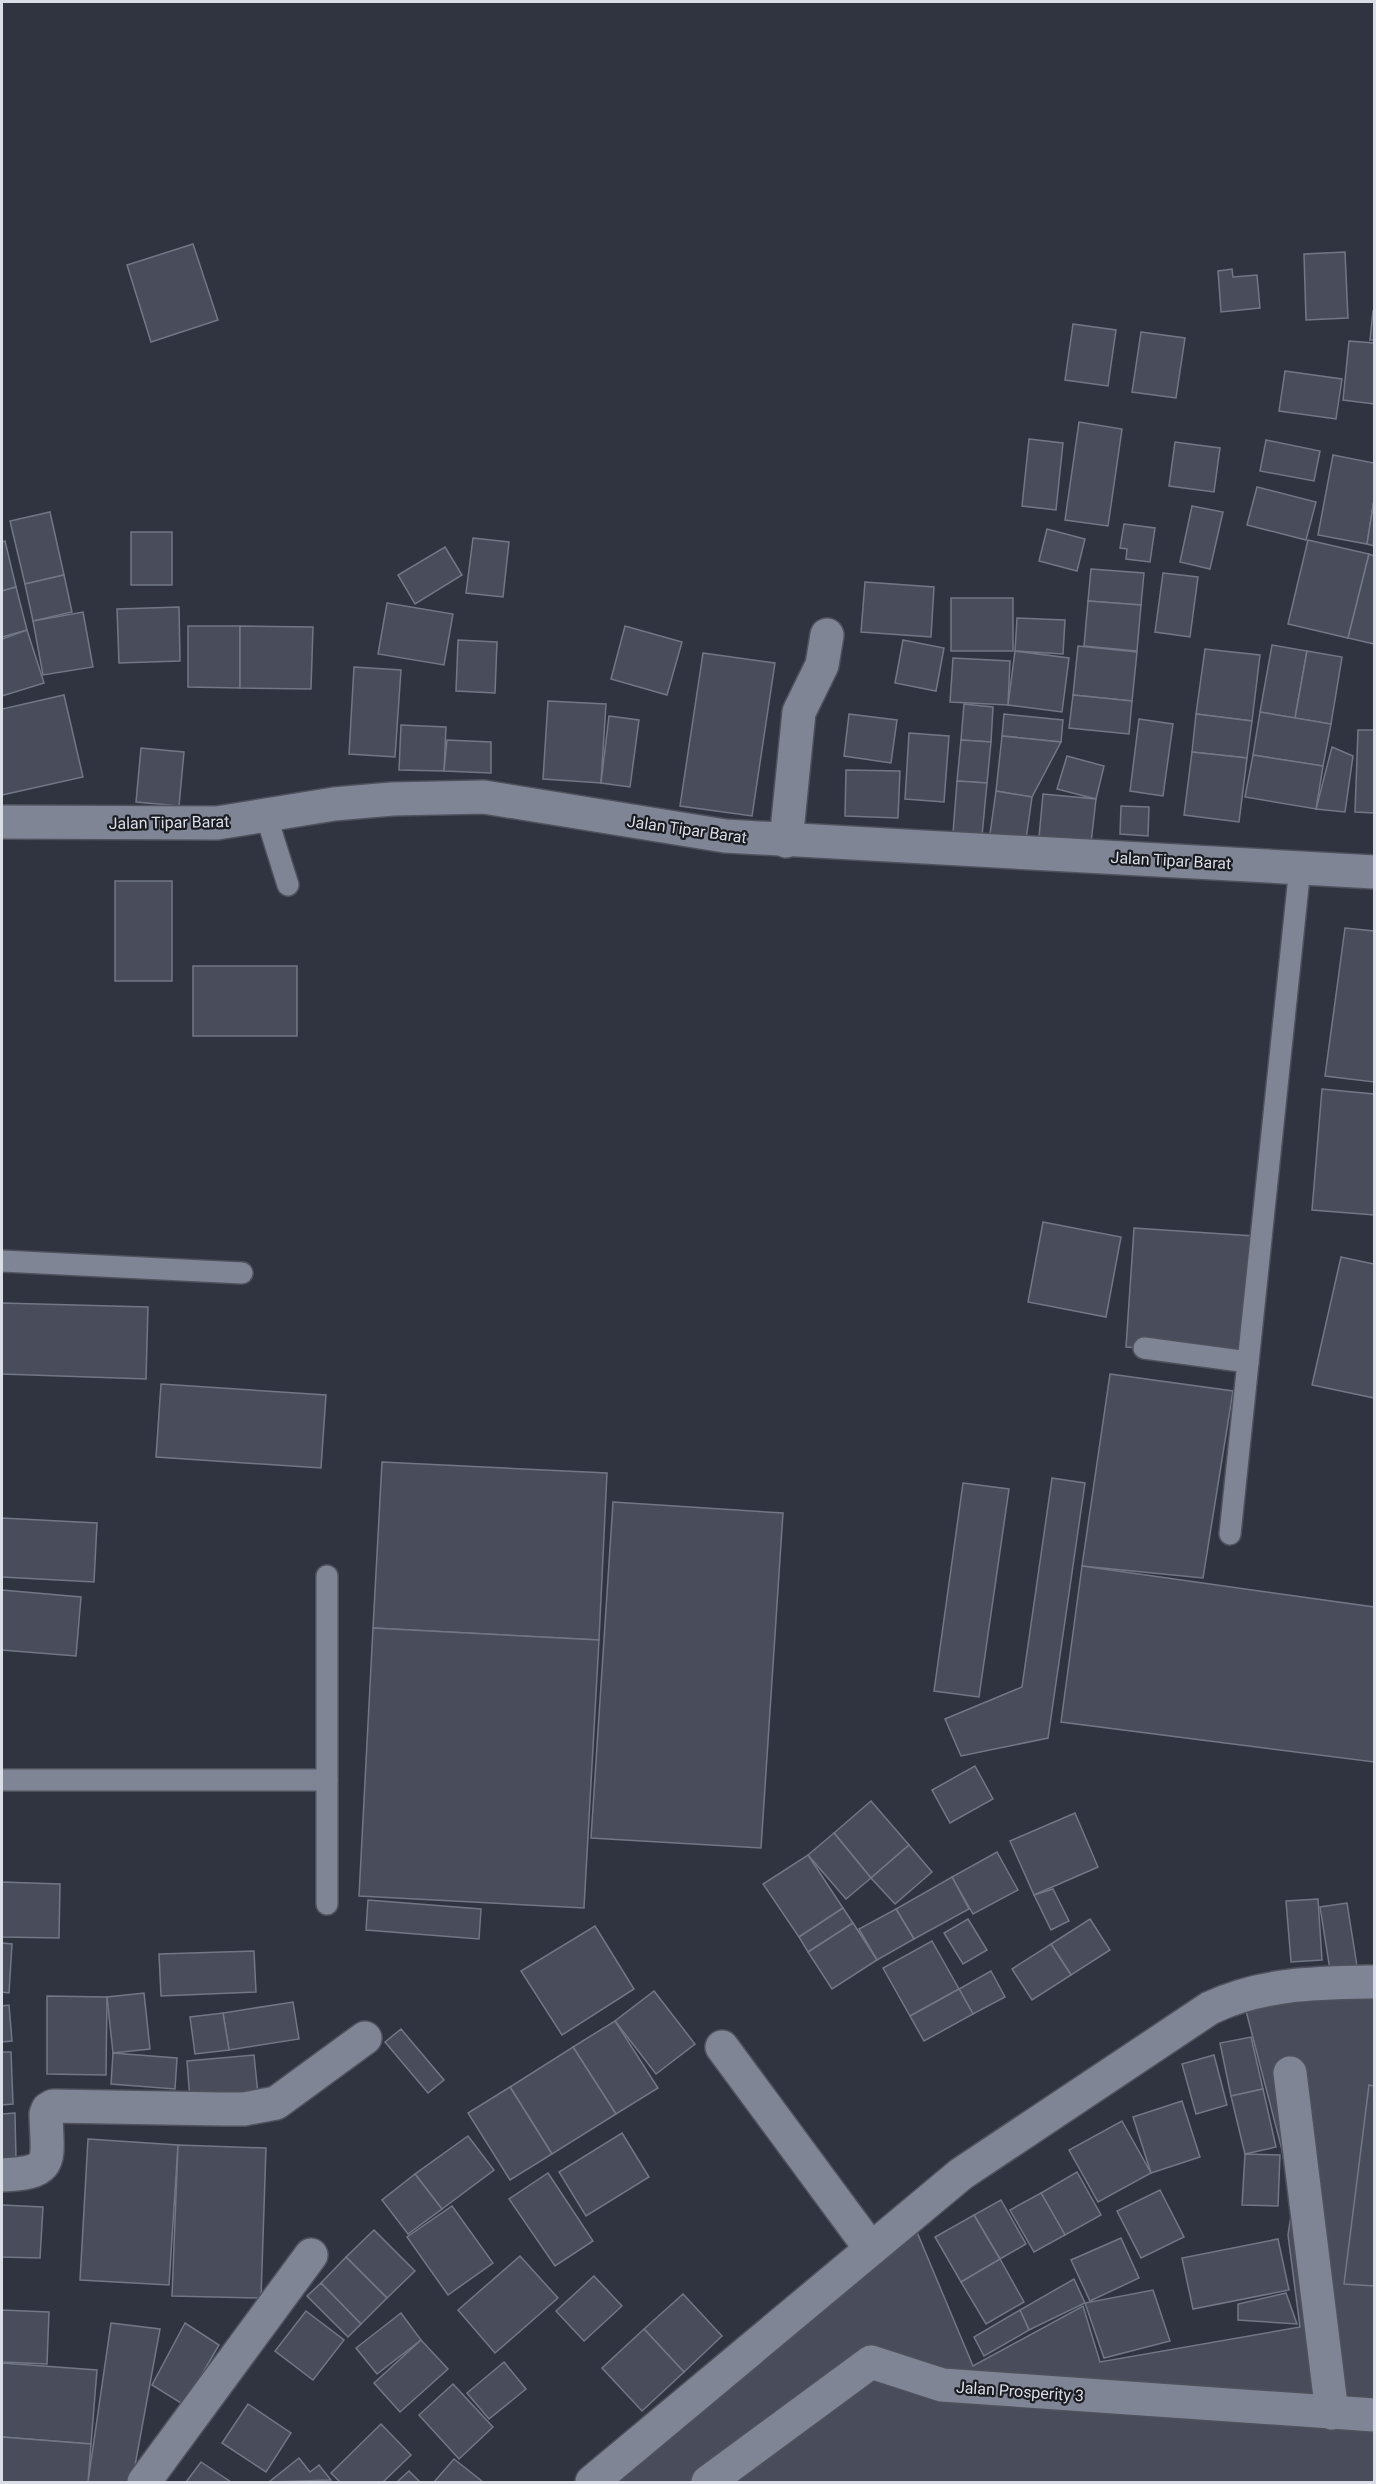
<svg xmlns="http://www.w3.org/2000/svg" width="1376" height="2484" font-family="Roboto,sans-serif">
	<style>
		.building { fill: #494d5b; stroke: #727787; stroke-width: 1.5 }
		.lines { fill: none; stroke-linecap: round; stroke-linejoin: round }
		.lane-casing { stroke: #4f525d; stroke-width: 24 }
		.street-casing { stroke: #4f525d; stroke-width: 36 }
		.secondary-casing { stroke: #4f525d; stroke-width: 36 }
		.lane { stroke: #808595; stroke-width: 21 }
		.street { stroke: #808595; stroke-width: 33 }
		.secondary { stroke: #808595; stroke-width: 33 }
		.labels { text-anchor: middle; stroke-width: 4.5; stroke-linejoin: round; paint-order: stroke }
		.street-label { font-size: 16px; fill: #dbdee7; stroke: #1a1c22 }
	</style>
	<rect width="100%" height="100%" fill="#303441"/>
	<g class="building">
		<polygon points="193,244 218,320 151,342 127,265"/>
		<polygon points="1345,252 1348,318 1306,320 1304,254"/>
		<polygon points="1232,269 1233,277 1257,275 1260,308 1221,312 1218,271"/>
		<polygon points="1373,311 1374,311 1374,340 1370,340"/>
		<polygon points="1073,324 1116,330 1108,386 1065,380"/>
		<polygon points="1141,332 1185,338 1176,398 1132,392"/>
		<polygon points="1349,341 1374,343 1374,404 1343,400"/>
		<polygon points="1285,371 1342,379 1336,419 1279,411"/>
		<polygon points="1079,422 1122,429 1108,526 1065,520"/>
		<polygon points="1029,439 1063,443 1056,510 1022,506"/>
		<polygon points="1266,440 1320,451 1314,481 1260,471"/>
		<polygon points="1175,442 1220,448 1214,492 1169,486"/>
		<polygon points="1333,455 1374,463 1374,500 1367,544 1318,535"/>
		<polygon points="1257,487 1316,502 1306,540 1247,525"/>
		<polygon points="1374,500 1374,546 1367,544"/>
		<polygon points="1192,506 1223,512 1210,569 1180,562"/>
		<polygon points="50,512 64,575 25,584 10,521"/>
		<polygon points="1124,524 1155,528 1150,562 1126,559 1127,549 1120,548"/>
		<polygon points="1047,529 1085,539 1077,571 1039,561"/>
		<rect x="131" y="532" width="41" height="53"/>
		<polygon points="473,538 509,542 503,597 466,593"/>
		<polygon points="1308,540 1369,554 1348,638 1288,624"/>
		<polygon points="5,541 16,587 2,591 2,542"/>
		<polygon points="445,547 462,575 415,604 398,575"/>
		<polygon points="1369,554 1374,556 1374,644 1348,638"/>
		<polygon points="1091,569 1144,573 1141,605 1088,601"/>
		<polygon points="1163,573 1198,577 1190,637 1155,632"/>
		<polygon points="64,575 72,612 33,621 25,584"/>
		<polygon points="865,582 934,587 931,637 861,632"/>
		<polygon points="16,587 27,630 2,637 2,591"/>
		<rect x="951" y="598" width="62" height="53"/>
		<polygon points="1088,601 1141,605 1137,651 1084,646"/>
		<polygon points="387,603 453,614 444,665 378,654"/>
		<polygon points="179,607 180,661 119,663 117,609"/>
		<polygon points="83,612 93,667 43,675 33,621"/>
		<polygon points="1017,618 1065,620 1063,654 1015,651"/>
		<polygon points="188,626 240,626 240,688 188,687"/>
		<polygon points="240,626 313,627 311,689 240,688"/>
		<polygon points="625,626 682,642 667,695 611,679"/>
		<polygon points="27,630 44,683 2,696 2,639"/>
		<polygon points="458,640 497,642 495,693 456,691"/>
		<polygon points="903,640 944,648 936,691 895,683"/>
		<polygon points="1272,645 1307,651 1295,718 1260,712"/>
		<polygon points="1078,646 1137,652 1132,701 1073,695"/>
		<polygon points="1205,649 1260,655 1252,721 1196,714"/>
		<polygon points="1015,651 1069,658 1062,712 1008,705"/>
		<polygon points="1307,651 1342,657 1331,724 1295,718"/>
		<polygon points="703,653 775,663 752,816 680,806"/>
		<polygon points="953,658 1010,661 1008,705 950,702"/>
		<polygon points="354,667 401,670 395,757 349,754"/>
		<polygon points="64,695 83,777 2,795 2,709"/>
		<polygon points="1073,695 1132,701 1129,734 1069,728"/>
		<polygon points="548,701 606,704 601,783 543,779"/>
		<polygon points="964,704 993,707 991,742 961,740"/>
		<polygon points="1260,712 1331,724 1323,766 1253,755"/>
		<polygon points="849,714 897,720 891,763 844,756"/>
		<polygon points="1004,714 1063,720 1061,742 1002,736"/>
		<polygon points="1196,714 1252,721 1247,758 1192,752"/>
		<polygon points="609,716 639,720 630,787 601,783"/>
		<polygon points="1139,719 1173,724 1163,796 1130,791"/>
		<polygon points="401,725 446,727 444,771 399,770"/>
		<polygon points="1358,730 1374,730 1374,813 1355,812"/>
		<polygon points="909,733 949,736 944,802 905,799"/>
		<polygon points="1002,736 1061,742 1032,797 996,791"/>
		<polygon points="447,740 491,742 491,773 444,771"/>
		<polygon points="961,740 991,742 987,783 957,781"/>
		<polygon points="1332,747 1353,756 1345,812 1316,809"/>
		<polygon points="141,748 184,752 179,806 136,802"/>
		<polygon points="1192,752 1247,758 1239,822 1184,815"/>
		<polygon points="1253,755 1323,766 1316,809 1245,797"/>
		<polygon points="1067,756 1104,766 1096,799 1057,789"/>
		<polygon points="846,770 900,771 898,818 845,816"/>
		<polygon points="957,781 987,783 982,836 953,833"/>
		<polygon points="996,791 1032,797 1026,840 990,834"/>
		<polygon points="1043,794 1096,799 1091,843 1039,837"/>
		<polygon points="1121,806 1149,807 1148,836 1120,834"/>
		<rect x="115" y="881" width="57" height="100"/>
		<polygon points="1345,928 1374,931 1374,1082 1325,1076"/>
		<rect x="193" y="966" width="104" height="70"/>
		<polygon points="1322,1089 1374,1094 1374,1215 1312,1210"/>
		<polygon points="1043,1222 1121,1237 1106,1317 1028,1302"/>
		<polygon points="1134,1228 1254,1236 1246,1355 1126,1347"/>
		<polygon points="1341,1257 1374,1264 1374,1398 1312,1385"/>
		<polygon points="2,1303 148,1307 146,1379 2,1374"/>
		<polygon points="1110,1374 1233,1391 1203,1578 1082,1566"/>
		<polygon points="161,1384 326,1395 321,1468 156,1457"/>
		<polygon points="382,1462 607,1473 599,1640 373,1628"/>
		<polygon points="1052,1478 1085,1483 1048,1738 961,1756 945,1719 1022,1687"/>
		<polygon points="963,1483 1009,1489 979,1697 934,1691"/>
		<polygon points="613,1502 783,1513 761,1848 591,1838"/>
		<polygon points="2,1518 97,1523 94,1582 2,1577"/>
		<polygon points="1082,1566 1374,1607 1374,1762 1061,1722"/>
		<polygon points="2,1590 81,1597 76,1656 2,1650"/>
		<polygon points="373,1628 599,1640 584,1908 359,1896"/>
		<polygon points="975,1766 993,1799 950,1823 932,1790"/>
		<polygon points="871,1801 909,1845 871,1878 834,1833"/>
		<polygon points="1075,1813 1098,1867 1034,1895 1010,1841"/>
		<polygon points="834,1833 871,1878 846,1899 808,1855"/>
		<polygon points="909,1845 932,1872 895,1904 871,1878"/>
		<polygon points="997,1852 1018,1890 973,1914 952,1877"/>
		<polygon points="808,1855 843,1908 799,1937 763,1884"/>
		<polygon points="952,1877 969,1909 914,1939 896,1909"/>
		<polygon points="2,1882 60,1884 59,1938 2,1937"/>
		<polygon points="1053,1889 1069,1921 1051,1930 1034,1895"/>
		<polygon points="1318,1899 1322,1960 1291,1962 1286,1901"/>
		<polygon points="368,1900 481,1909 479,1939 366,1930"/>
		<polygon points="1347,1903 1357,1966 1330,1970 1320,1907"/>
		<polygon points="843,1908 853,1923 808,1952 799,1937"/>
		<polygon points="896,1909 914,1939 877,1960 859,1929"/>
		<polygon points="968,1919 987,1950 963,1964 944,1933"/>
		<polygon points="1090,1919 1110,1950 1071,1975 1051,1944"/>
		<polygon points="853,1923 877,1960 832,1989 808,1952"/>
		<polygon points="595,1926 634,1989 562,2035 521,1971"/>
		<polygon points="932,1941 959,1989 910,2016 883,1968"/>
		<polygon points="2,1943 12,1944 9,1993 2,1992"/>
		<polygon points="1051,1944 1071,1975 1032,2000 1012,1969"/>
		<polygon points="254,1951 256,1992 161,1996 159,1954"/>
		<polygon points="991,1971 1005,1997 973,2014 959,1989"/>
		<polygon points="959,1989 973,2014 924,2041 910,2016"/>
		<polygon points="1374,1990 1374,2482 603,2482 914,2225 973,2366 1083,2306 1100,2362 1300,2327 1288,2235 1292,2209 1282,2150 1245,2007"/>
		<polygon points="654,1991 695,2044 656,2074 615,2021"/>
		<polygon points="144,1993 150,2049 113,2053 107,1997"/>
		<polygon points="47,1996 107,1997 106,2075 47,2074"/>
		<polygon points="293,2002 299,2039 229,2050 223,2013"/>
		<polygon points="9,2005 12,2041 2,2042 2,2006"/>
		<polygon points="223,2013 229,2050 195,2054 190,2017"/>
		<polygon points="615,2021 658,2088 616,2114 573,2047"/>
		<polygon points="401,2029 444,2080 428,2093 385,2042"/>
		<polygon points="1251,2037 1263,2089 1231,2096 1220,2043"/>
		<polygon points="573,2047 616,2114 552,2154 510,2087"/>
		<polygon points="2,2052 11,2052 13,2104 2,2105"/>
		<polygon points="113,2053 177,2058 175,2089 111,2084"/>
		<polygon points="254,2055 258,2094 190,2100 187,2061"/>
		<polygon points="1214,2055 1227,2105 1196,2114 1182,2064"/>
		<polygon points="1369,2085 1374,2086 1374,2286 1344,2284"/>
		<polygon points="510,2087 552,2154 510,2180 468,2113"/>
		<polygon points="1263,2089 1276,2147 1245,2154 1231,2096"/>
		<polygon points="1182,2101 1200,2157 1151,2173 1133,2117"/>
		<polygon points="15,2113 16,2159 2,2159 2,2114"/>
		<polygon points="1122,2121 1151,2173 1098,2202 1069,2150"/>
		<polygon points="622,2133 649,2177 586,2216 559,2172"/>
		<polygon points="468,2136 494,2170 442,2209 415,2174"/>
		<polygon points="88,2139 178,2145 169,2285 80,2280"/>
		<polygon points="178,2145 266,2148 261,2298 172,2296"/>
		<polygon points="1245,2154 1280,2155 1278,2206 1242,2205"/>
		<polygon points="1077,2172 1101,2215 1065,2235 1041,2193"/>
		<polygon points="548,2173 593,2241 555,2266 509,2199"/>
		<polygon points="415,2174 442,2209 408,2234 382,2200"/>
		<polygon points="1160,2190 1184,2237 1141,2258 1117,2211"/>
		<polygon points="1041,2193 1065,2235 1034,2252 1010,2210"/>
		<polygon points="1001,2200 1026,2244 1000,2259 974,2215"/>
		<polygon points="2,2205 43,2207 40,2258 2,2257"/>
		<polygon points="452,2206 493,2263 448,2295 407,2237"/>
		<polygon points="974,2215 1000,2259 961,2282 935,2237"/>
		<polygon points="374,2230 415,2271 387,2298 346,2257"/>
		<polygon points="1121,2238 1139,2278 1090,2301 1071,2260"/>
		<polygon points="1278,2239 1289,2290 1193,2309 1182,2258"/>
		<polygon points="520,2256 558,2298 495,2353 458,2310"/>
		<polygon points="346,2257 387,2298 361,2324 321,2283"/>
		<polygon points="1000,2259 1024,2302 986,2324 961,2282"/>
		<polygon points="594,2276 622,2306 584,2341 556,2311"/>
		<polygon points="1074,2279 1085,2303 1029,2330 1020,2310"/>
		<polygon points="321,2283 361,2324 348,2337 307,2296"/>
		<polygon points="1153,2290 1170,2341 1104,2358 1085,2303"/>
		<polygon points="1286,2293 1297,2324 1238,2320 1238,2304"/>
		<polygon points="683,2294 722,2336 684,2372 644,2329"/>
		<polygon points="2,2310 49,2312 47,2364 2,2362"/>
		<polygon points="1020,2310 1029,2330 984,2356 974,2337"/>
		<polygon points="306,2311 344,2340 313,2380 275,2351"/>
		<polygon points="401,2313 421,2340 377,2374 356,2348"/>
		<polygon points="111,2323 160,2329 132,2482 88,2482"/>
		<polygon points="185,2323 219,2345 184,2405 152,2385"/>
		<polygon points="644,2329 684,2372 642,2411 602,2368"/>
		<polygon points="421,2340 448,2369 400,2412 374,2383"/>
		<polygon points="504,2362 526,2389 489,2419 467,2393"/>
		<polygon points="2,2363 97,2370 91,2444 2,2437"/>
		<polygon points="453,2384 493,2427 459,2459 419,2415"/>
		<polygon points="248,2404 291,2433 266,2472 222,2443"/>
		<polygon points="381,2424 411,2455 383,2482 340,2482 331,2473"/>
		<polygon points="2,2437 91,2444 88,2482 2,2482"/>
		<polygon points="299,2458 310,2472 319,2465 331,2480 269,2482"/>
		<polygon points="454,2459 483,2482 434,2482"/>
		<polygon points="201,2462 231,2482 186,2482"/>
		<polygon points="409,2471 420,2482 397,2482"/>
	</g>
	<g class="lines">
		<g class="lane-casing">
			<g id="lane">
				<polyline points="266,815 288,885"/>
				<polyline points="2,1261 242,1273"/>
				<polyline points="1144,1348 1248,1362"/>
				<polyline points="1230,1534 1300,867"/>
				<polyline points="327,1576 327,1904"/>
				<polyline points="2,1780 327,1780"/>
			</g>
		</g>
		<g class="street-casing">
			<g id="street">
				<polyline points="786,841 799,712 822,665 827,635"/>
				<polyline points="722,2047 871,2249"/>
				<polyline points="1290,2073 1332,2413"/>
				<path d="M 2,2175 C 56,2173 47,2161 46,2114 L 48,2109 L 53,2106 L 221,2109 L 244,2109 L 276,2103 L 365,2038"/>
				<polyline points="144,2482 311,2255"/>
				<path d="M 592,2482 L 961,2174 L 1210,2008 C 1263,1983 1317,1983 1374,1982"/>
				<polyline points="708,2482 871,2362 942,2385 1374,2415"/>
			</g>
		</g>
		<g class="secondary-casing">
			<polyline id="secondary" points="2,822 217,823 334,804 392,799 484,797 725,836 1374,872"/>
		</g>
		<use href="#lane" class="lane"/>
		<use href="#street" class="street"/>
		<use href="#secondary" class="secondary"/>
	</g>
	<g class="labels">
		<g class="street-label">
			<text transform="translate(169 822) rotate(-1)" y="6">Jalan Tipar Barat</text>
			<text transform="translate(687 829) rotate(8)" y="6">Jalan Tipar Barat</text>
			<text transform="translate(1171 860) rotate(3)" y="6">Jalan Tipar Barat</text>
			<text transform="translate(1020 2391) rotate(4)" y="6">Jalan Prosperity 3</text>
		</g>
	</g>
	<rect width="1376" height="2484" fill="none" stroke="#dbdee7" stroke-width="6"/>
</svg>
